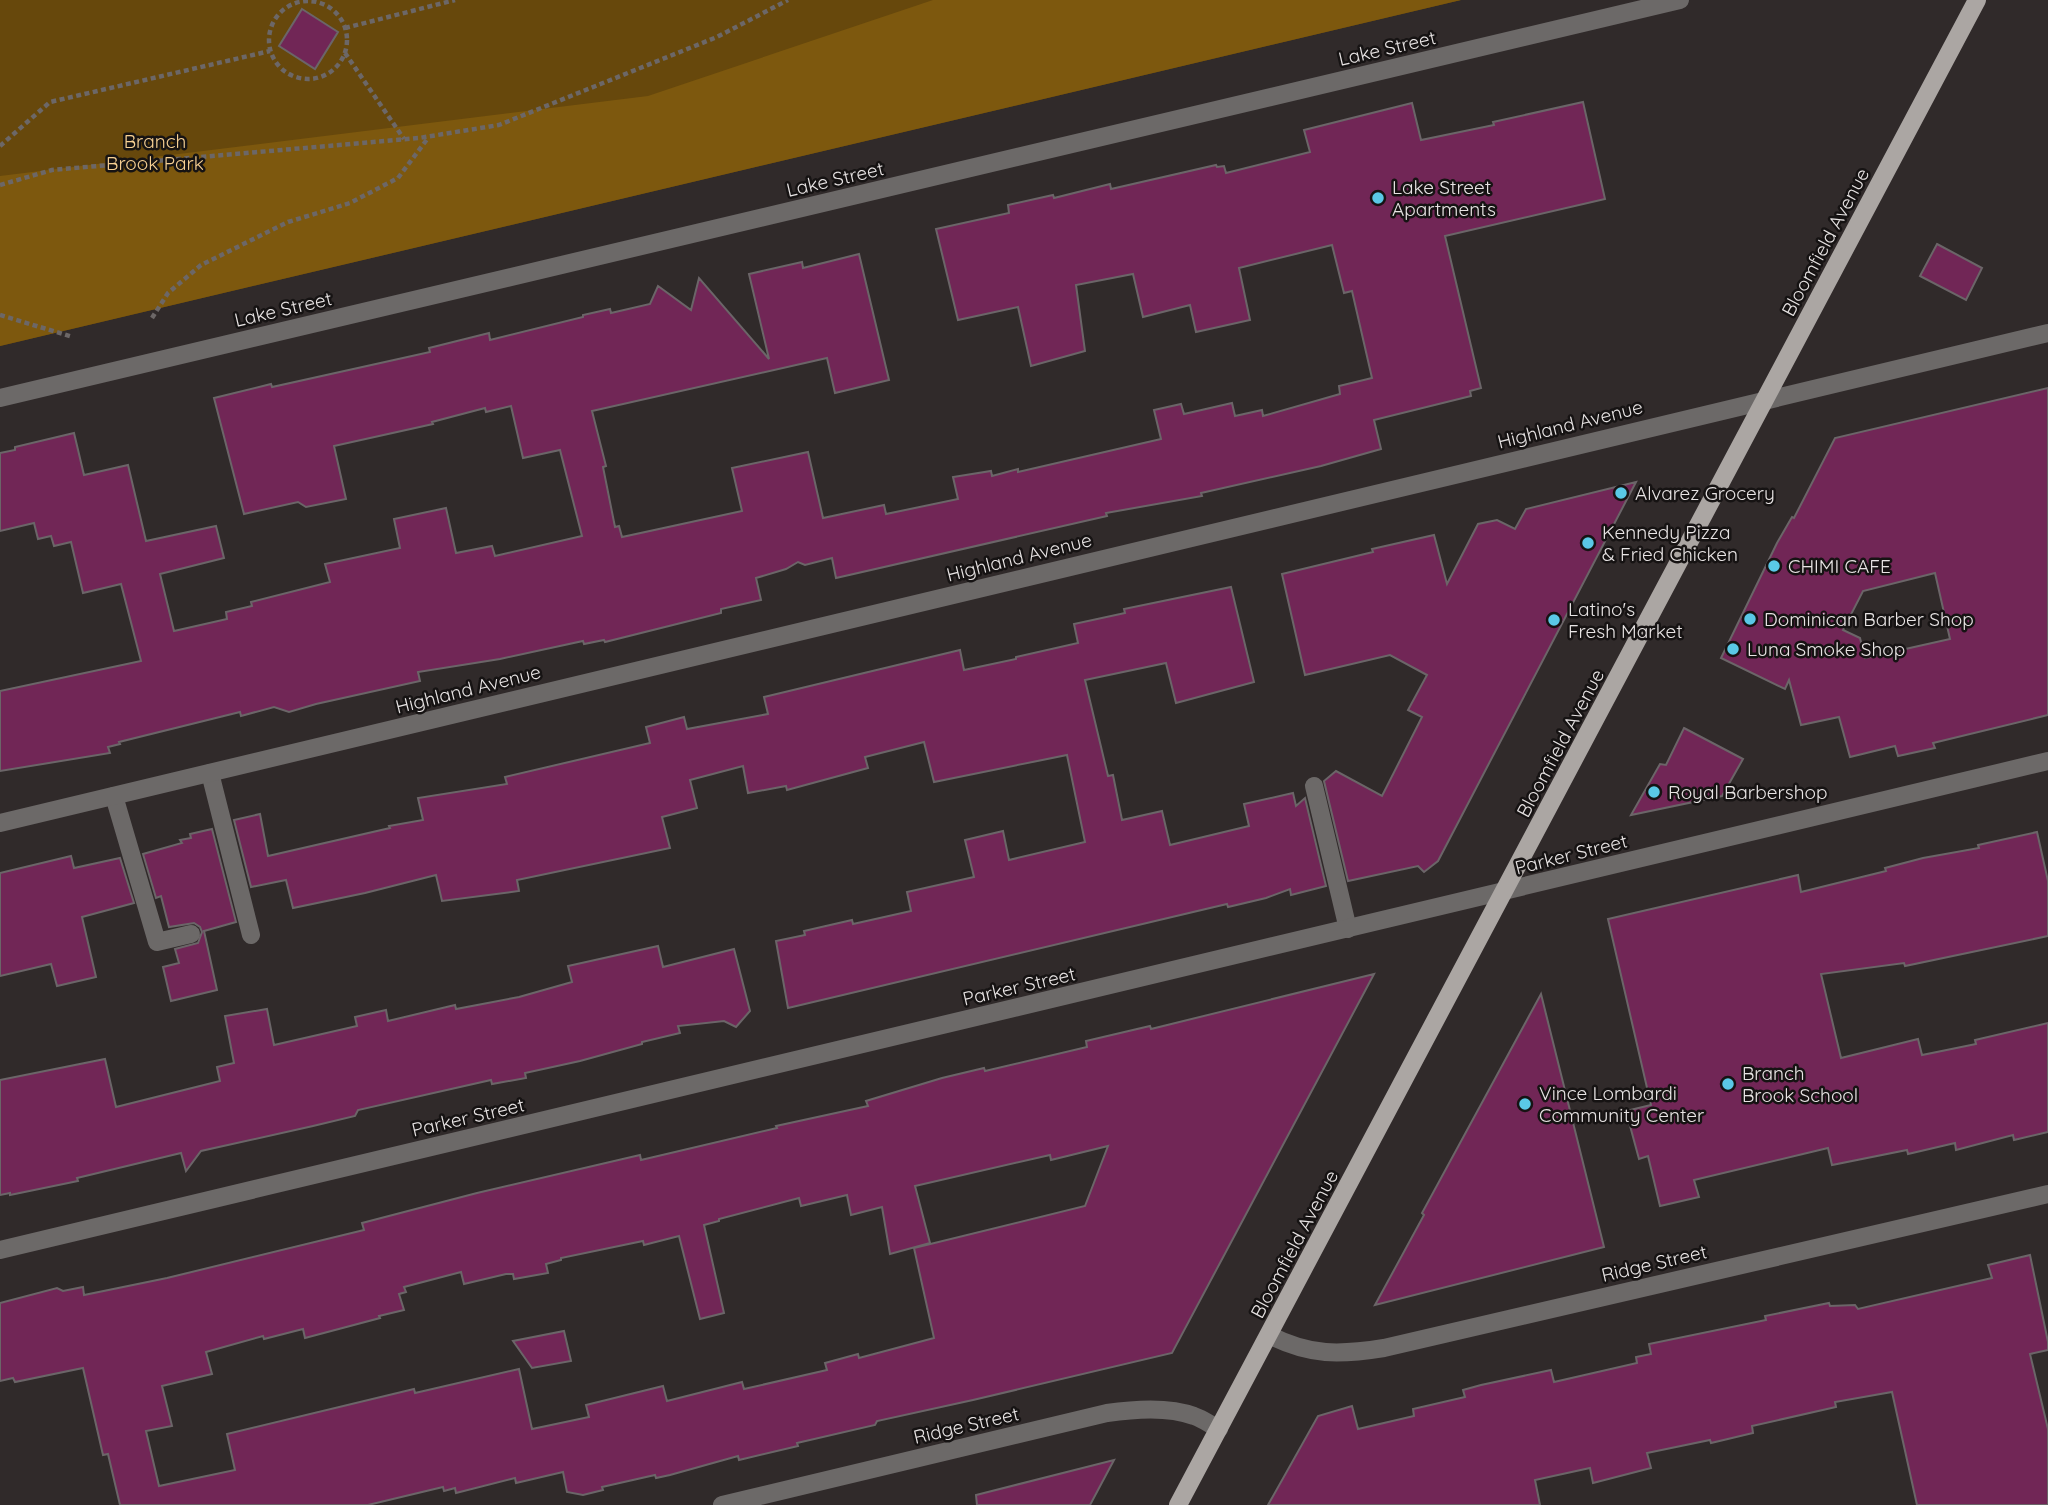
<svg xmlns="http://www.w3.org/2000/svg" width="2048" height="1505" font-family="Quicksand,sans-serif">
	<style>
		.green { fill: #67480c }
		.forest { fill: #7d580e }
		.building { fill: #712656; stroke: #6b6568; stroke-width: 2; fill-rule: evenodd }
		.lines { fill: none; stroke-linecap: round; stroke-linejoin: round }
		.path { stroke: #6c6767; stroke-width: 4.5; stroke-dasharray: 5 3.5; stroke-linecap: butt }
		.minor { stroke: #6c6968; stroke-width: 18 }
		.major { stroke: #aba6a3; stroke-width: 18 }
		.poi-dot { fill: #5ac8e6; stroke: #161313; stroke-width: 2.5 }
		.labels { text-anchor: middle; stroke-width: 5; stroke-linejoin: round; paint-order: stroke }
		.street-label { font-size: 19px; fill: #e8e4e4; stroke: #161313 }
		.park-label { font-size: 19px; fill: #f7d093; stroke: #161313 }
		.poi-label { font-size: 19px; fill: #e8e4e4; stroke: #161313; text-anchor: start }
	</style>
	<rect width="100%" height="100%" fill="#302a2a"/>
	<polygon class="green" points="0,0 1461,0 0,346"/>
	<polygon class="forest" points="933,0 1461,0 0,346 0,176 648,96"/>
	<g class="building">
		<polygon points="302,9 338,32 315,69 279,46"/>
		<polygon points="1583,102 1605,199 1445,236 1481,388 1470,391 1471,396 1374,420 1381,449 1321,466 1201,493 1202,496 1106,513 1107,516 836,578 832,558 805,565 798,562 786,569 756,578 761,600 721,609 721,613 605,642 604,640 584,644 583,641 500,659 418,672 420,681 316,704 289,712 274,707 241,716 240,712 119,742 120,744 108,747 110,753 0,771 0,691 141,661 121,584 83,593 71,542 54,546 51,536 38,539 34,523 0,531 0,453 15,450 15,447 74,433 84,475 128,465 146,541 216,526 224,558 160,574 174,631 227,619 226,612 252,606 251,602 330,582 325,564 400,548 394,519 446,508 456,553 492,546 495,556 582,536 560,450 523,458 511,406 486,412 485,408 432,422 433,424 334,446 346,499 306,507 298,502 244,514 214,398 271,384 272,387 430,352 429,348 489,333 490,340 583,317 583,315 610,309 611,313 650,304 658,286 691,310 699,278 769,359 749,274 802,262 803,268 859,254 889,380 835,393 827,358 592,411 606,466 603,467 615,527 619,526 622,537 742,511 732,468 808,452 823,518 884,505 886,514 958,499 953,477 991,471 992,476 1018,469 1018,472 1161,439 1154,410 1181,404 1184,414 1232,403 1235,416 1262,410 1263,416 1340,394 1339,386 1372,378 1352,291 1344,293 1332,245 1239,268 1250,320 1196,332 1190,305 1143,317 1133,274 1076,285 1085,351 1031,366 1018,307 958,320 936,229 1009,213 1008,205 1053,195 1054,198 1110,184 1111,189 1216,165 1217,167 1224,166 1226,173 1310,152 1304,130 1412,103 1421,140 1494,125 1493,122"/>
		<polygon points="1937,244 1982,268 1966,300 1920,276"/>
		<path d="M 2048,388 L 2048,715 L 1933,743 L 1935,748 L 1898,756 L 1895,746 L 1850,757 L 1839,717 L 1801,725 L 1789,680 L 1785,689 L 1721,658 L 1777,543 L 1792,517 L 1794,518 L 1835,438 ZM 1935,573 L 1950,639 L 1865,658 L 1860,638 L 1843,630 L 1863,591 Z"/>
		<polygon points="1636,482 1438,861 1424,872 1418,866 1348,881 1324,781 1336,771 1382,796 1422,717 1408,710 1427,675 1390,655 1305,675 1282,574 1373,552 1372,549 1434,535 1447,584 1478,524 1497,520 1515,529 1526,509"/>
		<polygon points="1231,587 1254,682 1176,703 1166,663 1085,680 1108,776 1113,775 1122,820 1162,811 1170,845 1249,826 1244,804 1293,793 1296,806 1305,798 1326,886 1291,895 1290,889 1266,898 1228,907 1227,904 788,1008 776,941 805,935 804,931 852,920 853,924 911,911 907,892 974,877 965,840 1003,831 1009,860 1085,842 1067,755 934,782 924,742 865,757 868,768 787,790 786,786 748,793 743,766 690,780 697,808 662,817 670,848 517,880 519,891 442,901 436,875 365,893 293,908 286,880 251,887 234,820 260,814 268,856 390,828 389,826 423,820 418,798 507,784 505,777 650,743 646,727 684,717 687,729 768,714 764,697 960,650 964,670 1016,659 1016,657 1078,643 1074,624 1125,613 1124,609"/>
		<polygon points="1684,728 1743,759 1722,796 1631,815 1660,764 1666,765"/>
		<polygon points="212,829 236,922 204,931 217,990 171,1001 163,967 179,963 175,949 198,943 202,932 200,927 194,923 169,927 161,896 156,898 143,854 182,843 180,840 191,838 190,834"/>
		<polygon points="2037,832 2048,881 2048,936 1905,966 1904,963 1821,974 1841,1058 1918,1039 1922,1055 1976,1044 1975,1040 2048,1023 2048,1132 2014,1140 2013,1135 1956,1150 1955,1143 1908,1154 1907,1150 1832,1165 1828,1148 1694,1180 1699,1197 1660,1206 1648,1156 1639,1159 1626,1111 1651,1105 1608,919 1798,875 1801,892 1886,871 1885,868 1923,858 1979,848 1978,845"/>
		<polygon points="71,856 74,868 120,858 134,903 82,917 96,977 57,986 51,964 0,976 0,873"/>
		<polygon points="658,946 663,967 734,949 750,1011 736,1027 724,1021 678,1026 680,1033 642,1042 642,1044 580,1061 525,1073 526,1078 492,1084 491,1080 358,1110 355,1116 313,1126 201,1151 186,1171 181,1153 77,1178 78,1181 10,1195 10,1193 0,1195 0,1080 105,1059 116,1107 220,1081 217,1067 234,1063 225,1016 267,1009 274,1045 357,1026 355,1017 386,1010 388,1021 455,1005 456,1009 519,997 572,982 568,966"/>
		<path d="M 1374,974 L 1172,1353 L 973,1400 L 877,1421 L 875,1425 L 797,1443 L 798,1446 L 739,1460 L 738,1456 L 670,1475 L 656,1478 L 655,1475 L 602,1487 L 603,1490 L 583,1495 L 567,1492 L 563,1472 L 516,1483 L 515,1478 L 456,1493 L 455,1488 L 444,1491 L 443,1487 L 368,1505 L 120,1505 L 108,1454 L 103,1455 L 83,1368 L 15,1382 L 13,1378 L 0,1381 L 0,1303 L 57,1288 L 63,1291 L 83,1287 L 84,1295 L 167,1278 L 364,1230 L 362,1223 L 477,1193 L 640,1155 L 641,1160 L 777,1128 L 776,1126 L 868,1106 L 866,1101 L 942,1078 L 984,1068 L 985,1071 L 1087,1047 L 1086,1041 L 1150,1026 L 1151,1029 ZM 1108,1146 L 1085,1206 L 914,1248 L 934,1338 L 859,1358 L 858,1354 L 825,1363 L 827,1370 L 744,1389 L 742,1382 L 667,1401 L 663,1386 L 586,1405 L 589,1417 L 532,1429 L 519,1369 L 415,1393 L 414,1389 L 227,1434 L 235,1470 L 159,1486 L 146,1431 L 172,1426 L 162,1386 L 212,1374 L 206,1352 L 263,1336 L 264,1339 L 303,1329 L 305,1338 L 380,1318 L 379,1316 L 404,1310 L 399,1294 L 406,1292 L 404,1287 L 461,1272 L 464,1284 L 506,1274 L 513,1274 L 514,1279 L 548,1273 L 546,1264 L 561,1260 L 561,1258 L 643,1241 L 644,1245 L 679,1236 L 700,1319 L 724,1313 L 704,1225 L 719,1221 L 719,1219 L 799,1198 L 801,1206 L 847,1195 L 851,1215 L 882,1207 L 890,1254 L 930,1243 L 915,1186 L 1050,1155 L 1051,1160 Z"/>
		<polygon points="1541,994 1604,1247 1375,1305 1424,1215 1422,1213"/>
		<polygon points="2030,1255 2048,1342 2048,1350 2030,1354 2048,1429 2048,1505 1917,1505 1892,1392 1835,1402 1836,1407 1752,1426 1753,1433 1711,1443 1710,1440 1647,1453 1651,1468 1593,1483 1590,1468 1535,1480 1540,1505 1268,1505 1318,1416 1352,1406 1358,1429 1414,1416 1413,1409 1465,1397 1463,1390 1481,1385 1551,1370 1554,1382 1637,1363 1636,1357 1651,1354 1649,1344 1766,1320 1765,1316 1829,1303 1830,1306 1855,1305 1858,1309 1992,1278 1988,1265"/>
		<polygon points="564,1331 571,1361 532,1368 513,1341"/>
		<polygon points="1114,1460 1090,1505 977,1505 976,1495"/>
	</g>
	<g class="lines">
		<g class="path">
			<circle cx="308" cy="40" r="39"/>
			<polyline points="345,28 455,0"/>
			<polyline points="345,53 404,139"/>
			<polyline points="0,146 50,102 270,51"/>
			<polyline points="0,185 52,170 419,138 499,125 717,37 788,0"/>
			<polyline points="0,315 73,337"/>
			<polyline points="152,318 168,293 201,265 288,222 350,203 398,178 428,138"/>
		</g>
		<g class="minor">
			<polyline points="0,398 1680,0"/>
			<polyline points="210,773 251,935"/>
			<polyline points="1314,786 1348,929"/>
			<polyline points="114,796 157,942 191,934"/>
			<polyline points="0,823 2048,333"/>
			<polyline points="0,1250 2048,761"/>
			<path d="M 1269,1335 C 1310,1356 1340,1355 1384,1348 L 2048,1194"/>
			<path d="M 722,1505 L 1107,1413 C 1134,1409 1168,1406 1194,1416 C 1203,1419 1211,1425 1219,1429"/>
		</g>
		<polyline class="major" points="1178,1505 1977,0"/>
	</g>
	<g class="poi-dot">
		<circle cx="1378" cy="198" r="7"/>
		<circle cx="1621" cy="493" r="7"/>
		<circle cx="1588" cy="543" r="7"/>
		<circle cx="1774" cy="566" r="7"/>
		<circle cx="1750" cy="619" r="7"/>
		<circle cx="1554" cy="620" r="7"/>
		<circle cx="1733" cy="649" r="7"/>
		<circle cx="1654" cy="792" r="7"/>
		<circle cx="1728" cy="1084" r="7"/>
		<circle cx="1525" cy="1104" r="7"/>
	</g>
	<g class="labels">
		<g class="street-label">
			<text transform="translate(1387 48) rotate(-13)" y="7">Lake Street</text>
			<text transform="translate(835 179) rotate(-13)" y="7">Lake Street</text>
			<text transform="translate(1825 242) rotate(-62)" y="7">Bloomfield Avenue</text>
			<text transform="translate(283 309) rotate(-13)" y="7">Lake Street</text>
			<text transform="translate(1570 424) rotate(-14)" y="7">Highland Avenue</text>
			<text transform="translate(1019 557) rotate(-14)" y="7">Highland Avenue</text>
			<text transform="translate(468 689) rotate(-14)" y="7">Highland Avenue</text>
			<text transform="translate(1560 743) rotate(-62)" y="7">Bloomfield Avenue</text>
			<text transform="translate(1571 854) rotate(-14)" y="7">Parker Street</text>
			<text transform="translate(1019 986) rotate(-13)" y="7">Parker Street</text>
			<text transform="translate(468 1117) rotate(-13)" y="7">Parker Street</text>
			<text transform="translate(1294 1244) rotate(-62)" y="7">Bloomfield Avenue</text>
			<text transform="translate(1654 1263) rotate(-13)" y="7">Ridge Street</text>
			<text transform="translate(966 1425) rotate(-13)" y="7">Ridge Street</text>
		</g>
		<g class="park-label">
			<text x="155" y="148">Branch<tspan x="155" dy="22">Brook Park</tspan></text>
		</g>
		<g class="poi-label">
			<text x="1392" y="194">Lake Street<tspan x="1392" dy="22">Apartments</tspan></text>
			<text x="1635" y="500">Alvarez Grocery</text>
			<text x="1602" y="539">Kennedy Pizza<tspan x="1602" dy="22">&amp; Fried Chicken</tspan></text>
			<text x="1788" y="573">CHIMI CAFE</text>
			<text x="1568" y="616">Latino's<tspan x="1568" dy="22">Fresh Market</tspan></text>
			<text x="1764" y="626">Dominican Barber Shop</text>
			<text x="1747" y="656">Luna Smoke Shop</text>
			<text x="1668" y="799">Royal Barbershop</text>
			<text x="1742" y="1080">Branch<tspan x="1742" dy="22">Brook School</tspan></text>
			<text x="1539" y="1100">Vince Lombardi<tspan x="1539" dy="22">Community Center</tspan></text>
		</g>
	</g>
</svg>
